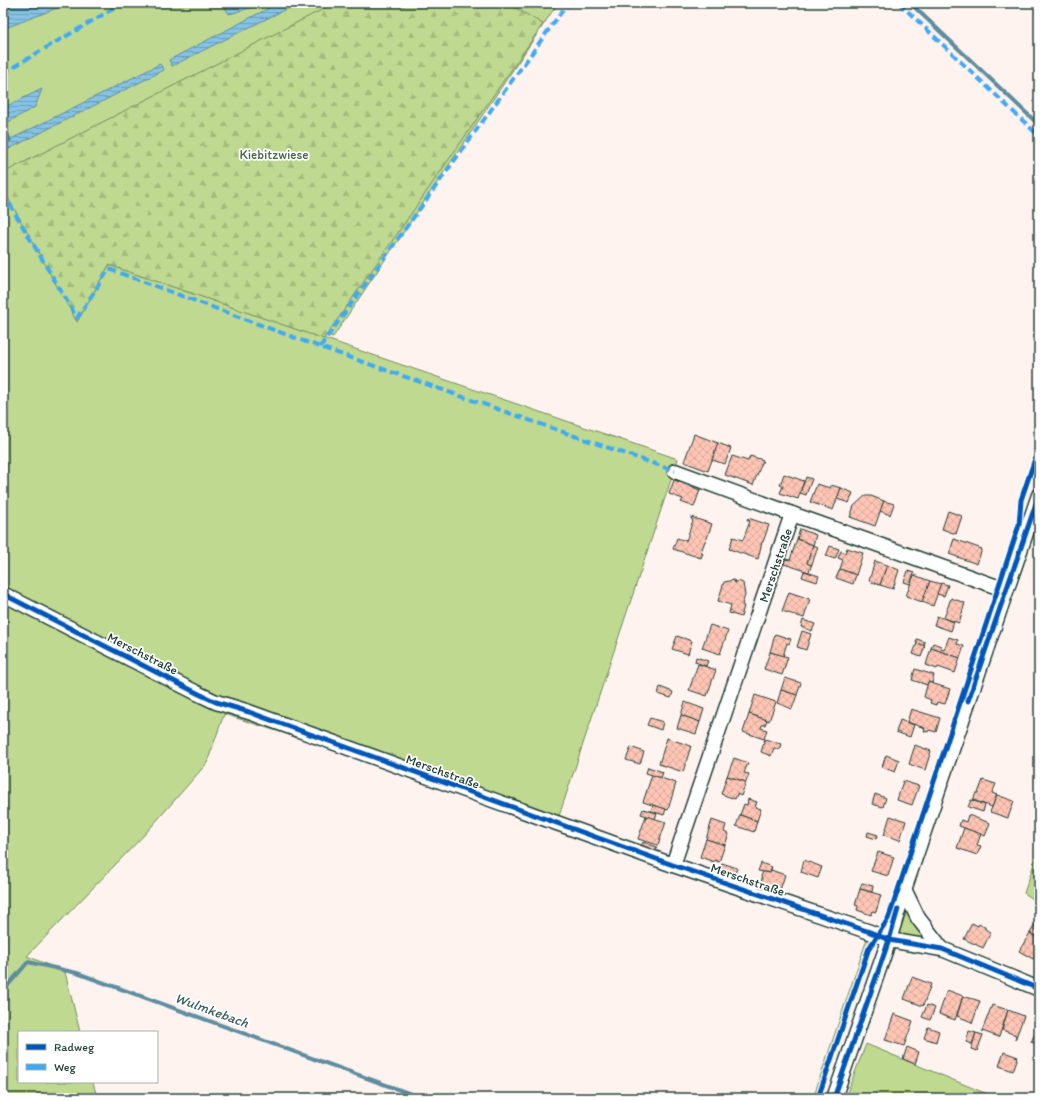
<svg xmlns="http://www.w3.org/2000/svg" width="1042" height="1101" font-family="Itim,sans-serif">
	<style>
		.green { fill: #bfd990; stroke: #6f8b62 }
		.forest { fill: url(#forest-firs); stroke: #6f8b62 }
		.water { fill: url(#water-rules); stroke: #5d8d9f }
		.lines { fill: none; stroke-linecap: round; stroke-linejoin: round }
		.stream { stroke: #5d8d9f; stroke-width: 4 }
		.building { fill: url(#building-cross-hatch); stroke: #1f3d34 }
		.street-casing { stroke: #1f3d34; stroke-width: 17 }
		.street { stroke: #fff; stroke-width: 14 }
		.quiet { stroke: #3fa9f5; stroke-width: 4; stroke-dasharray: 8 4; stroke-linecap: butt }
		.cycleway-casing { stroke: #fff; stroke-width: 8 }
		.cycleway { stroke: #0057b8; stroke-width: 5 }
		.labels { text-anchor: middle; stroke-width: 3.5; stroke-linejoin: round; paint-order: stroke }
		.park-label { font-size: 13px; fill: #47644b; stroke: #fff }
		.street-label { font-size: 13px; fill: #1f3d34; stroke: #fff }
		.water-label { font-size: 14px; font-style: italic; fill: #395e60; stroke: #fff }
	</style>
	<defs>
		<pattern id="forest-firs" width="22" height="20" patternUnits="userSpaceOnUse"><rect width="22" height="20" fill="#bfd990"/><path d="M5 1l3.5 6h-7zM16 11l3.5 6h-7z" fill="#a4bb7d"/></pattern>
		<pattern id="water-rules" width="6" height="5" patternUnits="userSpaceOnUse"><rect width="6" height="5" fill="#86c2e6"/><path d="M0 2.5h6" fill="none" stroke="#6d9fbb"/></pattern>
		<pattern id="building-cross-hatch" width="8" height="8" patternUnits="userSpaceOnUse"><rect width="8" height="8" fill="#ffc5b5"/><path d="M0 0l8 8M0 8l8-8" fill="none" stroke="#daaa9c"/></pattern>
	</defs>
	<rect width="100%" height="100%" fill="#fff3f0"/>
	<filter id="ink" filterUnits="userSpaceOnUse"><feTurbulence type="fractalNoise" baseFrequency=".025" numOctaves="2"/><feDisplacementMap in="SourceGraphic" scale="8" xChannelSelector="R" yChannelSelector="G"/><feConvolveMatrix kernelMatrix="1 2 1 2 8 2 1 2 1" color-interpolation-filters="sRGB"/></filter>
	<g filter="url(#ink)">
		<g class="green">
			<polygon points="3,3 558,3 333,337 108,254 80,317 109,265 678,459 558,819 879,930 818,1098 813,1098 867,939 354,756 224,714 207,763 145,834 27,956 65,972 80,1032 19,1032 19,1082 93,1082 97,1098 3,1098"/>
			<polygon points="1039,849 1039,903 1024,893"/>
			<polygon points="906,904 927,941 900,935 898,930"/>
			<polygon points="866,1044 997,1098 845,1098"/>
		</g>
		<polygon class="forest" points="335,3 507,3 543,24 324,339 109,265 77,322 3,189 3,173"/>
		<g class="water">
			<polygon points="3,3 70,3 3,29"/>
			<polygon points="225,3 298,3 172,66 169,60 269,8 264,4 229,14 224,6"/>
			<polygon points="160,64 164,70 3,152 3,143"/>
			<polygon points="42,89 35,107 3,125 3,114 7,106"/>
		</g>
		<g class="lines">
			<g class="stream">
				<polyline points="910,3 1039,125"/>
				<polyline points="3,125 10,140"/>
				<polyline points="3,991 28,962 77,973 422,1098"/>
			</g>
		</g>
		<g class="building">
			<polygon points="694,434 718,443 708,471 684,462"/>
			<polygon points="718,443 731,448 725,464 712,460"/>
			<polygon points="732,456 748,461 750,456 763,460 753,485 725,475"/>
			<polygon points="784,474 804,481 798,499 780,493 783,486 780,485"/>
			<polygon points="806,477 812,479 806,495 800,493"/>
			<polygon points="674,480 700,490 694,507 681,502 683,499 669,494"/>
			<polygon points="817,484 830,488 831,485 841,488 833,510 810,502"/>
			<polygon points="841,488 853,493 849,503 837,499"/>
			<polygon points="865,496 871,496 884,501 875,526 850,517 854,506"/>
			<polygon points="884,501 894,504 890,515 880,511"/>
			<polygon points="948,511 962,516 956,534 942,529"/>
			<polygon points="691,517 712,524 706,541 705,541 701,552 703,553 701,558 673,549 677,538 686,541 693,520 691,519"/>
			<polygon points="748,518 769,525 763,542 762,542 758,559 729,549 733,537 743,540 750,521 747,520"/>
			<polygon points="800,529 816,535 813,545 797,539"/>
			<polygon points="797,539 813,545 807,563 811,565 812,564 809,572 784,564 785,559 790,560"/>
			<polygon points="954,539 982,549 977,564 949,554"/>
			<polygon points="813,545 818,547 812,564 811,565 807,563"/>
			<polygon points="830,546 839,549 835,559 826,556"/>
			<polygon points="847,548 863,553 856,575 840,569 843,560 838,558 841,551 845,553"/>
			<polygon points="875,561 887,565 880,585 869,581"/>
			<polygon points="887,565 899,570 893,589 880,585"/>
			<polygon points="840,569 856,575 853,584 836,578"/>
			<polygon points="804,571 819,576 817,582 802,577"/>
			<polygon points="908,571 914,573 910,584 904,582"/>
			<polygon points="914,575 930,581 922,602 906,596"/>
			<polygon points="734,580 735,583 738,581 743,583 745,595 742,605 744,606 741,617 729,613 731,605 718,601 724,582"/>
			<polygon points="930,581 941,584 933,606 922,602"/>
			<polygon points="941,583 948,585 944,596 937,594"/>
			<polygon points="789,592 810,599 804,618 782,611"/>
			<polygon points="951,598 965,603 959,623 944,618"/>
			<polygon points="937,616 954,622 951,631 934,625"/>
			<polygon points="803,620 815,624 812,631 801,627"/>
			<polygon points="710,625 728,631 720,654 702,648"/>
			<polygon points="802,631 811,634 806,650 797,647"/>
			<polygon points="775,634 791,639 789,644 787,643 783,656 770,652"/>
			<polygon points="677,636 692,641 688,654 672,649"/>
			<polygon points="949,637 958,640 957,644 964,646 960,658 931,648 933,643 941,646 941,649 944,650"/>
			<polygon points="917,639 925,642 924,646 916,643"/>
			<polygon points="917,643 925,646 921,657 913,654"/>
			<polygon points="931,648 960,658 955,673 938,667 937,669 926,665"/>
			<polygon points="770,652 788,657 782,675 764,669"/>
			<polygon points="696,657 708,661 706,666 695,662"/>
			<polygon points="698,664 716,670 707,696 689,690"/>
			<polygon points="915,669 934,675 932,683 928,682 927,685 912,680"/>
			<polygon points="785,678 801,683 797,695 781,690"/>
			<polygon points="928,682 950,689 945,704 937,702 936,705 930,703 931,700 924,697"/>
			<polygon points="660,687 673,692 671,698 658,694"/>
			<polygon points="781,690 797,695 792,709 777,703"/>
			<polygon points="755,695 776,702 769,721 749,714"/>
			<polygon points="685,702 704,709 700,722 681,715"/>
			<polygon points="911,709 940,718 936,732 929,730 928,732 924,731 925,728 907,722"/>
			<polygon points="749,714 767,720 765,725 762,725 761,728 767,730 764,739 743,732"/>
			<polygon points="681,715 700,722 696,734 677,728"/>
			<polygon points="650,718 663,722 661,730 647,725"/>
			<polygon points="900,720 914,725 910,737 896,732"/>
			<polygon points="667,738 691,746 683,772 659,764"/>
			<polygon points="765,739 781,744 779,750 774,748 771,756 761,752"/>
			<polygon points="915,745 931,751 925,770 909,764"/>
			<polygon points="631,747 644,752 640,764 626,760"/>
			<polygon points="886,755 899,760 895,772 882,767"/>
			<polygon points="734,758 748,763 744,773 749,774 746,782 727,776"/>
			<polygon points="648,767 663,772 661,778 646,773"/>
			<polygon points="652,775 676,783 668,810 643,802"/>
			<polygon points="727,776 746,782 741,796 737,794 735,799 721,794"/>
			<polygon points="983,780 996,784 992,793 997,795 992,807 973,800 976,793 978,793"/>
			<polygon points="903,781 919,786 912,805 897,800"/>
			<polygon points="875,794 886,798 883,807 872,804"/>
			<polygon points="997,795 1014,801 1008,818 990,812"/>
			<polygon points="748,799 757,802 755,807 761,809 757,821 740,815 744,804 747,805"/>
			<polygon points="971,800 985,805 983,812 968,807"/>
			<polygon points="653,805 666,809 664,815 651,811"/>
			<polygon points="643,809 657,813 655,819 641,814"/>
			<polygon points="740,815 757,821 754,832 736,826"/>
			<polygon points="968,815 990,823 985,836 959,826 961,820 966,822"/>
			<polygon points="646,816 666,822 658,845 638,839"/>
			<polygon points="890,816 906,821 900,840 884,835"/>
			<polygon points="712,820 726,825 724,832 729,834 725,845 706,839"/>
			<polygon points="964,828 981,834 977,845 981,846 977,855 957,848"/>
			<polygon points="868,832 878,835 876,839 867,836"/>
			<polygon points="706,839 725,845 719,862 714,860 714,862 700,857"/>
			<polygon points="643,842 657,847 655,854 640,848"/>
			<polygon points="878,852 894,857 888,876 871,871"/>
			<polygon points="804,860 822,867 818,878 801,872"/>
			<polygon points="722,863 737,868 732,882 717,876"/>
			<polygon points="761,863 772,867 770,873 758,871"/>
			<polygon points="771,870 785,875 779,893 760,886 762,879 761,876 763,872 765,872 770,873"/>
			<polygon points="862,883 873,886 872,892 860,889"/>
			<polygon points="860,889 881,895 876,912 872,911 871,915 857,910 858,906 855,905"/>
			<polygon points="972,923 978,926 979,924 985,927 985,929 991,932 983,948 964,939"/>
			<polygon points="1036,923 1039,925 1039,939 1030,933"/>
			<polygon points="1030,933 1039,939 1039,950 1033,959 1019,951"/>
			<polygon points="912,977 931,984 923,1006 904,999"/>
			<polygon points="947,990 963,996 955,1020 939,1014"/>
			<polygon points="963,996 980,1001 972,1024 972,1022 957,1016"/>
			<polygon points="927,1005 935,1008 930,1020 922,1017"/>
			<polygon points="992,1005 1008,1010 999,1037 982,1031"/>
			<polygon points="1008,1010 1024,1016 1015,1040 1016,1035 1002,1030"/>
			<polygon points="894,1014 913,1021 904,1046 885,1040"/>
			<polygon points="928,1027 939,1031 936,1042 924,1038"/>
			<polygon points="1037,1029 1039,1030 1039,1045 1031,1042"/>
			<polygon points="969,1031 976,1033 972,1044 966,1042"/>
			<polygon points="976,1033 983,1035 977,1051 971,1049"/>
			<polygon points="907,1047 919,1052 915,1064 903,1059"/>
			<polygon points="1004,1052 1018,1057 1013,1071 999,1066"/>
		</g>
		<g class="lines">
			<g class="street-casing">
				<g id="street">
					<polyline points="675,471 792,514 1006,590"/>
					<polyline points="3,594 199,694 216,702 249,712 673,865 870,932 889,940 942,949 1039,989"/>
					<polyline points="673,865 792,514"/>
					<polyline points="904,889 918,918 942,949"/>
					<polyline points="834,1098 889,940 905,887 1039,495"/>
				</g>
			</g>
			<use href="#street" class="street"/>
			<g class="quiet">
				<polyline points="899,3 1039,136"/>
				<polyline points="3,73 123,3"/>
				<polyline points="3,193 77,318 109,269 320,347 675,471"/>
				<polyline points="320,347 568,3"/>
			</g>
			<g class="cycleway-casing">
				<g id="cycleway">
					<polyline points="3,594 199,694 216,702 249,712 673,865 870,932 889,940 942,949 1039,989"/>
					<polyline points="968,701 1039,495"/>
					<polyline points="818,1098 869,948 888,919 893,905 1019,525 1021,500 1039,447"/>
					<polyline points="834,1098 889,940 898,909"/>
				</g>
			</g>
			<use href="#cycleway" class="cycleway"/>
		</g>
	</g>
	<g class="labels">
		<g class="park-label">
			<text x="274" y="159">Kiebitzwiese</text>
		</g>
		<g class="street-label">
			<text transform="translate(775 565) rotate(-71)" y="5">Merschstraße</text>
			<text transform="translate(143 653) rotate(27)" y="5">Merschstraße</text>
			<text transform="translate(443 771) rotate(20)" y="5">Merschstraße</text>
			<text transform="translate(748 879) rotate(19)" y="5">Merschstraße</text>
		</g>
		<g class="water-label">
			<text transform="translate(212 1010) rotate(20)" y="5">Wulmkebach</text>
		</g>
	</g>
	<rect width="1042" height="1101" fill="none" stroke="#fff" stroke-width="16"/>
	<rect x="8" y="8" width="1026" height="1085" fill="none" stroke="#1f3d34" stroke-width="1.5" filter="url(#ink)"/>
	<rect x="18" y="1031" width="140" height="52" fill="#ffffff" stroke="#a5b1ae"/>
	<rect x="26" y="1044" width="20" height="6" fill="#0057b8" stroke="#a5b1ae"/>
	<text x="54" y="1051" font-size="12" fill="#1f3d34">Radweg</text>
	<rect x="26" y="1064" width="20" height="6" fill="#3fa9f5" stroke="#a5b1ae"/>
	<text x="54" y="1071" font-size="12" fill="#1f3d34">Weg</text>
</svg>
